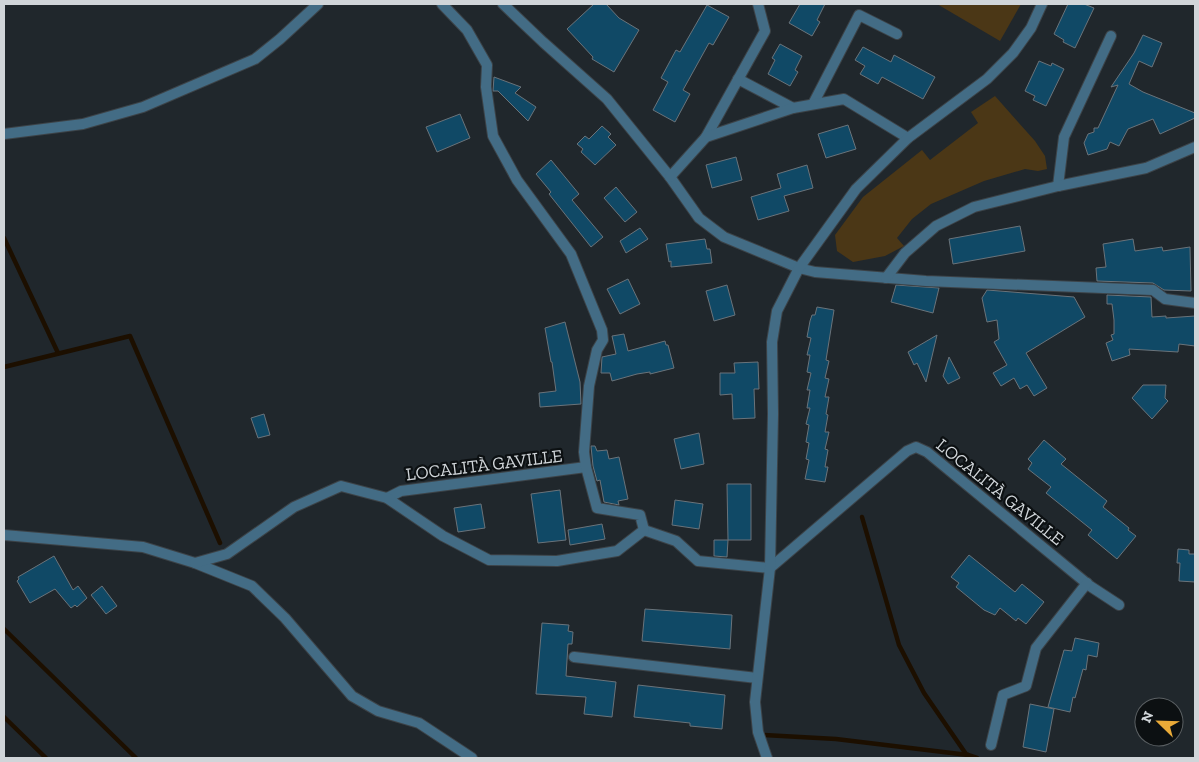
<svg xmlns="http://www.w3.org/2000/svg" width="1199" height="762" font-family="'Zilla Slab',serif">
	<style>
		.green { fill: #4b3716 }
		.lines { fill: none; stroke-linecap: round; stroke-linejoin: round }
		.stream { stroke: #1c0f00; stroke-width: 4.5 }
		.building { fill: #104966; stroke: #6a737a }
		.minor-casing { stroke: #3c4348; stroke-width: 12 }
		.minor { stroke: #436c85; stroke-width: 10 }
		.labels { text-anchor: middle; stroke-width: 4.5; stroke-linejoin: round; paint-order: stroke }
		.street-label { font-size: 18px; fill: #d0d5d9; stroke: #0c1012 }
	</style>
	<rect width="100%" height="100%" fill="#20272c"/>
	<g class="green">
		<polygon points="937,4 1021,4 1000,41"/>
		<polygon points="995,96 1035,141 1045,156 1047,169 1038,171 1025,169 984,181 931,204 912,219 897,238 904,246 885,256 853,262 837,251 835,235 863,197 922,150 930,160 978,123 971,112"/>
	</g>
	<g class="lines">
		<g class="stream">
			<polyline points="4,238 58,353"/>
			<polyline points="4,367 130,336 220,543"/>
			<polyline points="862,517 899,645 924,693 966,754 968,755"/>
			<polyline points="4,629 136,758"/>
			<polyline points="4,717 46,758"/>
			<polyline points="764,735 836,739 968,755 977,758"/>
		</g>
	</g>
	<g class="building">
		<polygon points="594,4 606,4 619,18 639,30 614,72 592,59 593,57 567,29"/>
		<polygon points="800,4 825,4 817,20 820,22 812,36 789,23"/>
		<polygon points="1068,4 1084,4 1094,8 1075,48 1063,42 1064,40 1054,34"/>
		<polygon points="707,5 729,17 713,45 709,43 683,90 690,94 675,122 653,110 668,82 661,78 676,50 680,52"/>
		<polygon points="1143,35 1162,43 1152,67 1139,61 1129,84 1143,92 1195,113 1195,118 1160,134 1153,119 1128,129 1119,146 1110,142 1107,149 1088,155 1084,143 1088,134 1094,132 1094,128 1098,128 1118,85 1111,87 1134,53"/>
		<polygon points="780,44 802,56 795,70 798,72 790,86 768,74 775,60 772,58"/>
		<polygon points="863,47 891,62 894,55 935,77 923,99 882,77 878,84 860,74 865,66 855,60"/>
		<polygon points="1039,61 1051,66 1052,63 1064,69 1046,106 1033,100 1035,96 1025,91"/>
		<polygon points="494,77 521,87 515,93 536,107 528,121 498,91 493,91"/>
		<polygon points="460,114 470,138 437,152 426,127"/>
		<polygon points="848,125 856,149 826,158 818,134"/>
		<polygon points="602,126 611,134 608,137 616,145 595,165 581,152 583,149 577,144 585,136 589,139"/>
		<polygon points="736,157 742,180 712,188 706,165"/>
		<polygon points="551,160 579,194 572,200 603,237 591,247 549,194 551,192 536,174"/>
		<polygon points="807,165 813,188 784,196 789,211 758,220 751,197 781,188 777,174"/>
		<polygon points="616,187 637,212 625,222 604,198"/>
		<polygon points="1020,226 1025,251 953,264 949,239"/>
		<polygon points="640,228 648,239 626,253 620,241"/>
		<polygon points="705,239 707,249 710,249 712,263 671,267 671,261 669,262 666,244"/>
		<polygon points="1133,239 1135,251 1162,247 1163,251 1190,247 1191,291 1164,290 1153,283 1097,281 1096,268 1106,267 1103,244"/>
		<polygon points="628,279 640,304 620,314 607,289"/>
		<polygon points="727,285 735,315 714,321 706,291"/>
		<polygon points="896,285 939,288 933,313 891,302"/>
		<polygon points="987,290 1074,297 1085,317 1026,353 1047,388 1034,396 1027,385 1020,389 1014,378 1001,386 993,373 1007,365 994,342 999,339 997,320 987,322 982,298"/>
		<polygon points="1107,295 1151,297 1152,317 1166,316 1166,318 1195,316 1195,346 1179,344 1178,352 1129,349 1130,355 1112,361 1106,343 1113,340 1111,335 1114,334 1114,320 1112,304 1107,304"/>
		<polygon points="817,307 834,310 826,360 829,361 825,378 829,379 825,397 829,397 826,414 828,415 825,432 829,432 825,449 828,450 825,467 828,467 825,482 805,479 809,460 806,459 809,443 806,442 809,425 806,424 810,408 807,408 810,390 807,390 811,373 807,372 810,355 807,355 811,338 807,337 810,321 812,315 815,315"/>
		<polygon points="565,322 580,382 581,404 540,407 539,393 556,391 552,362 551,362 545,328"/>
		<polygon points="624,334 628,351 665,341 666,345 668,345 674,368 650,374 650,372 637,374 612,381 610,373 601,373 602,357 616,354 612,336"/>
		<polygon points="937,335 926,382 917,363 914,365 908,352"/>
		<polygon points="949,357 960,378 948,384 943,376"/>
		<polygon points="758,362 759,389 754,389 755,418 733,419 732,394 720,395 720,373 735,373 734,363"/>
		<polygon points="1143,385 1166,385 1165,398 1168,401 1152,419 1132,398"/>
		<polygon points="264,414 270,435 258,438 251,418"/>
		<polygon points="699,433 704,464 681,469 674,439"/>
		<polygon points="1044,440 1066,459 1061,464 1107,501 1103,507 1129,528 1128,530 1136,536 1117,559 1088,535 1092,530 1046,493 1051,487 1028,469 1032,463 1028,459"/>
		<polygon points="591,446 595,446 597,451 607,450 609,459 619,457 628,499 618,501 619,505 604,502 600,480 597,481 593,466"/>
		<polygon points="727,484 751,484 751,540 728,540"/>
		<polygon points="560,490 566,540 538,543 531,494"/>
		<polygon points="675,500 703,504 699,529 672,525"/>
		<polygon points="481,504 485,528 458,532 454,508"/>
		<polygon points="602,524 605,539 570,545 568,530"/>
		<polygon points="714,540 728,540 727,557 714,556"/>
		<polygon points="1178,549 1189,550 1189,554 1195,554 1195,582 1179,581 1180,563 1177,563"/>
		<polygon points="969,555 1015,592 1022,584 1044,602 1026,624 1018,618 1016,621 1000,608 995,615 984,610 956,587 959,583 951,577"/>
		<polygon points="54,556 73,590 78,586 87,598 77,607 75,605 71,608 55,589 30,603 17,581 19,579 18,577"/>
		<polygon points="102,586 117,606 106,614 91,595"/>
		<polygon points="645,609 732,615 730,649 642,641"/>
		<polygon points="542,623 569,625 568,631 573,632 572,644 568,644 566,676 616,682 612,717 584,714 586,697 536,694"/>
		<polygon points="1075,638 1099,643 1097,657 1088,655 1086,670 1083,669 1075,698 1073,697 1070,712 1048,707 1064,650 1072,651"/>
		<polygon points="638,685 725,695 722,729 690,726 690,723 634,717"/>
		<polygon points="1030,704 1054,709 1046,752 1023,747"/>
	</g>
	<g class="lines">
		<g class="minor-casing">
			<g id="minor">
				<polyline points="503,4 543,42 607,99 670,177 699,218 724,237 799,268 815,272 926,281 1153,290 1165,299 1195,303"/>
				<polyline points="738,79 793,108"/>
				<polyline points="813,104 859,15 897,34"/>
				<polyline points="4,134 83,124 143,107 255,59 280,39 318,4"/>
				<polyline points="706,137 765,31 758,4"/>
				<polyline points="670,177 706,137 793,108 844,99 908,138"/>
				<polyline points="1058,186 1064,137 1111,36"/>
				<polyline points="886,278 905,253 936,226 974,207 1058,186 1146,168 1195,147"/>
				<polyline points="387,498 401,491 586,467"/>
				<polyline points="644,530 676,541 698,561 770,568 907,451 916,447 927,452 1090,586 1119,605"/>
				<polyline points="4,535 143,547 195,563 252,586 285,618 352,696 378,711 419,723 472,758"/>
				<polyline points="195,563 227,554 294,507 341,486 387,498 443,536 489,560 557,561 617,551 644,530 640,515 597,508 586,467 584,452 589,386 597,350 603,340 602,330 571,254 517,180 493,136 486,87 487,65 467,30 442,4"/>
				<polyline points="574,657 757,678"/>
				<polyline points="991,745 1003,695 1026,686 1036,648 1087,583"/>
				<polyline points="767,758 758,732 755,702 770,568 773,414 772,342 777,311 799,268 856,189 908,138 987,79 1013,53 1031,28 1042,4"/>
			</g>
		</g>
		<use href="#minor" class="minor"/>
	</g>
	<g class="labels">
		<g class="street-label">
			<text transform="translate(484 465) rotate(-7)" y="6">LOCALITÀ GAVILLE</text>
			<text transform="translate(1000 492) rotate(39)" y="6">LOCALITÀ GAVILLE</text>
		</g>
	</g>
	<rect width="1199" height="762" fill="none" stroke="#d0d5d9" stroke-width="10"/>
	<g transform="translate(1159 722) rotate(293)"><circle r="24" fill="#0c1012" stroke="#5a5f62"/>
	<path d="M0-4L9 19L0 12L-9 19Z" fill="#e9aa38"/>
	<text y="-8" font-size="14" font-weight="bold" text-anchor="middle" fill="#d0d5d9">N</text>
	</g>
</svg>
